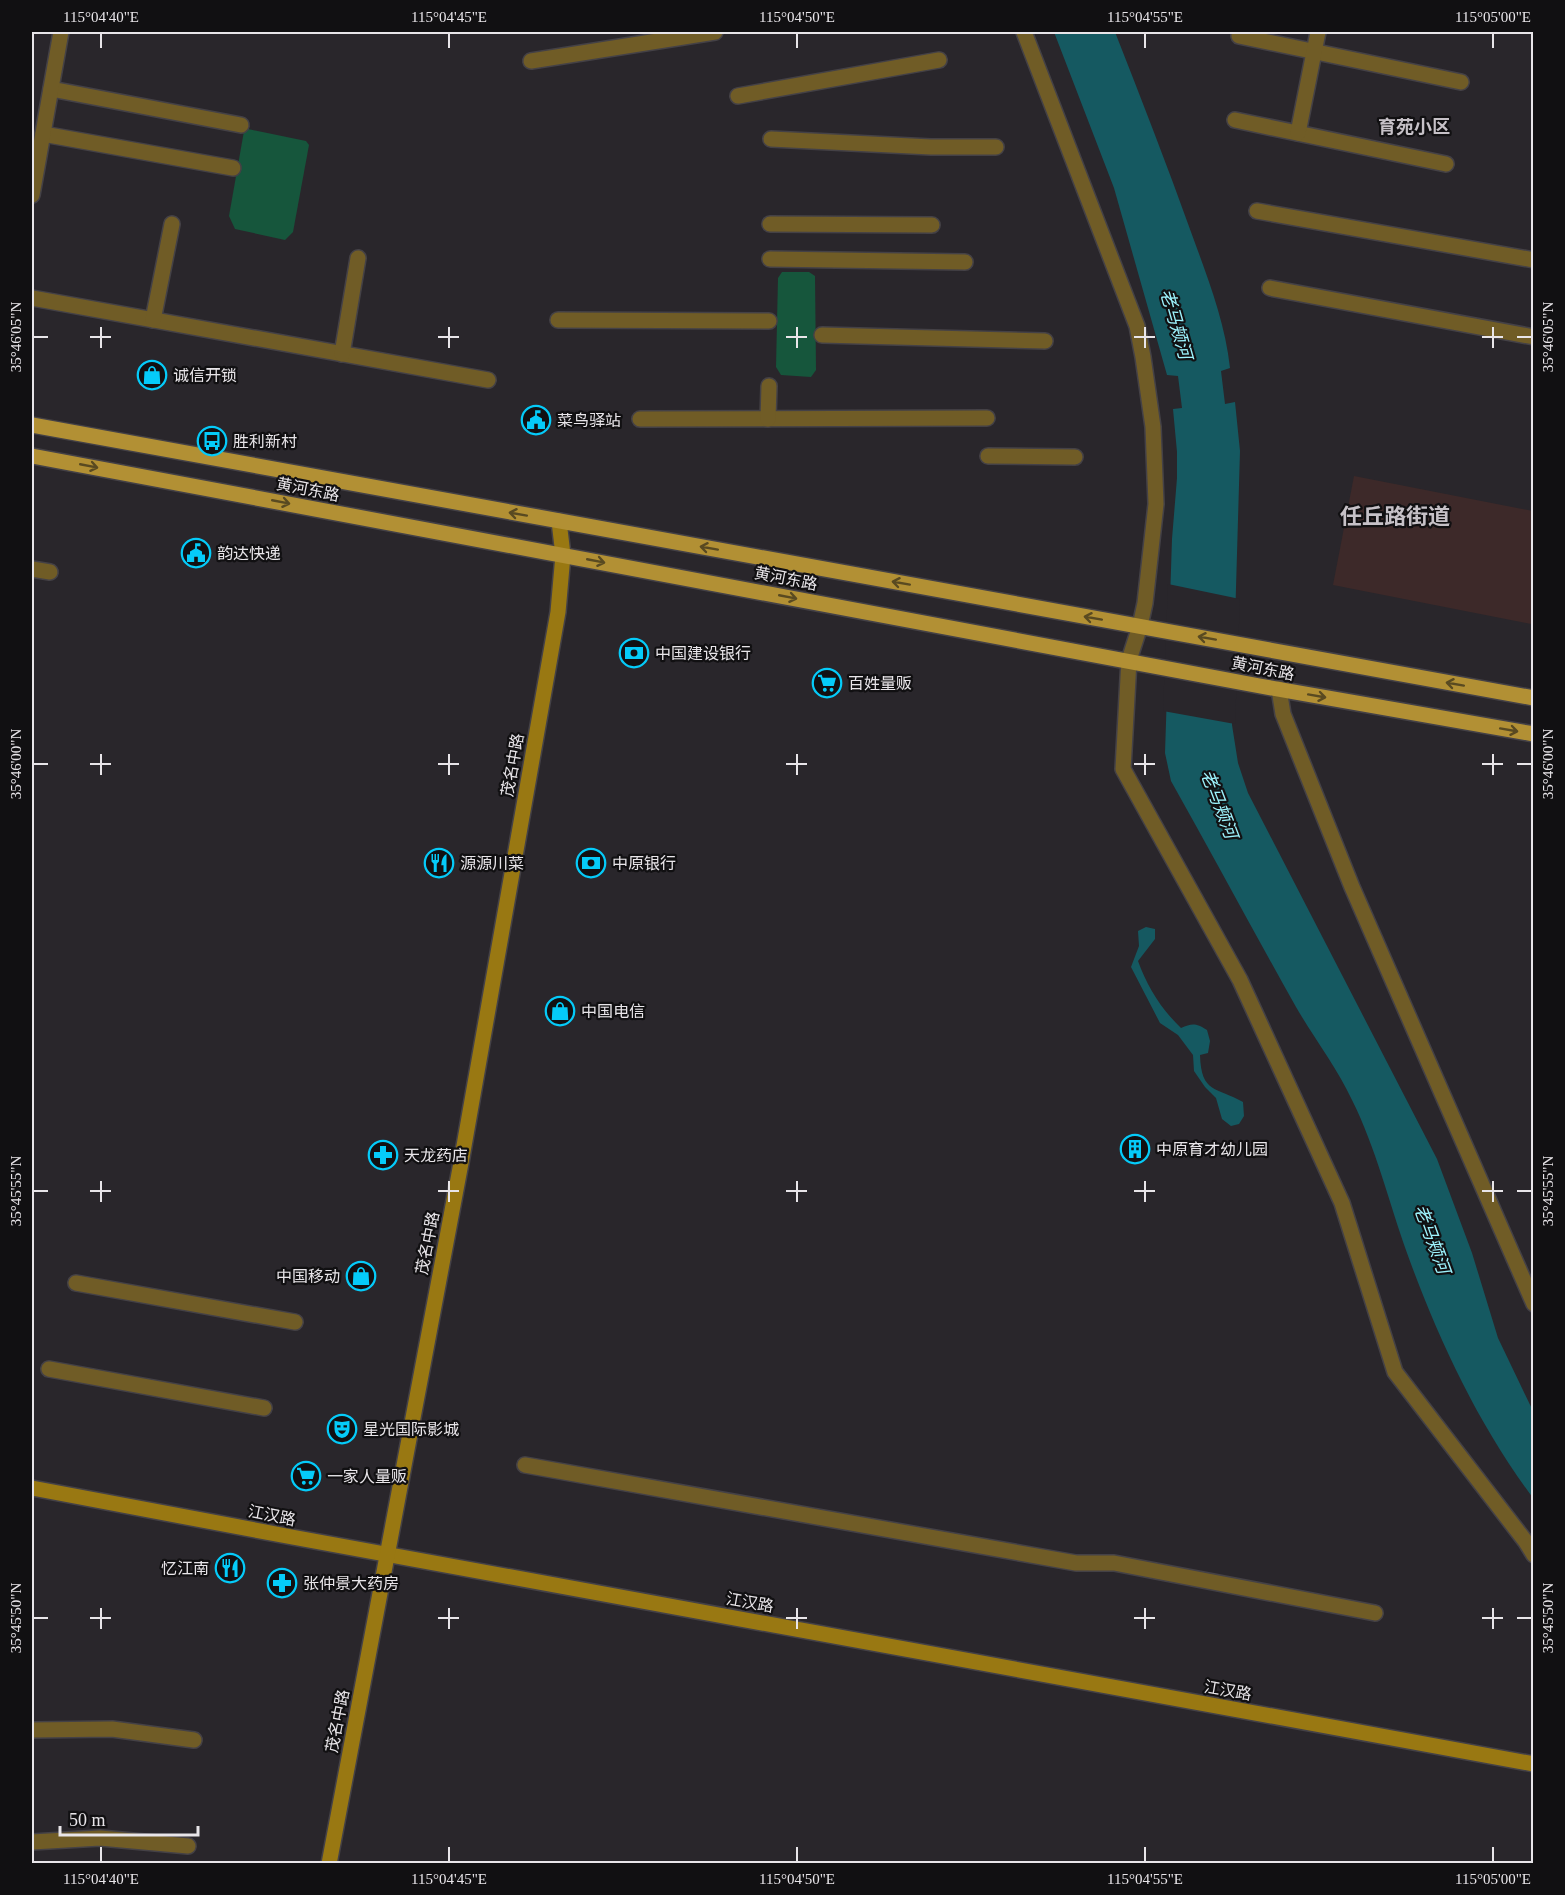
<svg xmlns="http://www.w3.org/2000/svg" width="1565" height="1895" font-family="'Times New Roman','Noto Sans SC',serif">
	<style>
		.commercial { fill: #3d2929 }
		.green { fill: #16563c }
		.water { fill: #155961 }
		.pier { fill: #29262b }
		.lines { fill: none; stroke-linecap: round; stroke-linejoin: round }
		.street-casing { stroke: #444146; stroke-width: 18 }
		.secondary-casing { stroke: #444146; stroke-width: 18 }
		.primary-casing { stroke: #444146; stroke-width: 18 }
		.street { stroke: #705c26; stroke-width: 15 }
		.secondary { stroke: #997812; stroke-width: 15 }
		.primary { stroke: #b29034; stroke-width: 15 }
		.oneway { stroke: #594a21 }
		.ticks { fill: none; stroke: #e8e5e9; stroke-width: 2 }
		.labels { text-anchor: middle; stroke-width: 4.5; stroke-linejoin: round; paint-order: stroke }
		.poi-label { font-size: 16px; fill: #e8e5e9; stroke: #111012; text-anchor: start }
		.street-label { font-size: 16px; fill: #e8e5e9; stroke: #111012 }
		.neighbourhood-label { font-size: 18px; font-weight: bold; fill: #c6c1c7; stroke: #111012 }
		.water-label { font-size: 18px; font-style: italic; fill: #9df3fd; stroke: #111012 }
		.district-label { font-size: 22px; font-weight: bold; fill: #c6c1c7; stroke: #111012 }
		.neatline { fill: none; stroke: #e8e5e9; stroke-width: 2 }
		.ticks-label { font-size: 15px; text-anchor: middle; fill: #e8e5e9 }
	</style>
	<rect width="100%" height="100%" fill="#29262b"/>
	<polygon class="commercial" points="1354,476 1533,511 1534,613 1531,624 1333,585"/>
	<g class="green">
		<polygon points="248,129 306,141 309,145 293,232 285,240 235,229 229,216 244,131"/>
		<polygon points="782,272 809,272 815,276 816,370 811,377 781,375 776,367 778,278"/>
	</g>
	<g class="water">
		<path d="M 1054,32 L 1115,32 C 1141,98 1167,165 1191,232 C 1207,276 1225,321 1230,368 L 1221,371 L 1225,404 L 1235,402 L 1240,451 L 1232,725 L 1238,763 L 1248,793 L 1437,1159 L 1472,1253 L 1498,1338 L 1533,1411 L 1533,1498 C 1478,1424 1438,1339 1407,1253 C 1389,1203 1376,1148 1352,1100 C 1337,1068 1314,1038 1296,1007 C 1254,932 1213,856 1171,781 L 1165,753 L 1172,539 L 1177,478 L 1177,452 L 1173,409 L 1182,408 L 1178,376 L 1167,375 L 1114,188 Z"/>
		<path d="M 1146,927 L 1155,929 L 1155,939 L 1138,961 C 1147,986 1161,1009 1181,1028 C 1192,1023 1196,1023 1207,1030 L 1210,1041 L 1208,1053 L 1200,1055 C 1201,1094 1217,1087 1243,1102 L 1244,1116 L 1239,1124 L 1231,1126 L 1222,1119 L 1216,1098 L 1205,1087 L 1194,1071 L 1193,1055 L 1178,1035 L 1160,1023 L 1131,967 L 1139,946 L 1138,931 Z"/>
	</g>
	<polygon class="pier" points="1168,584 1240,599 1235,724 1163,711"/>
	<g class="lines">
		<g class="street-casing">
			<g id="street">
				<polyline points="1024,32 1137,326 1143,357 1153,427 1156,504 1145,603 1140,626 1129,660 1123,769 1240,980 1342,1203 1395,1372 1526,1542 1534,1555"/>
				<polyline points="1239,36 1461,82"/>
				<polyline points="531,61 715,32"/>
				<polyline points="51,89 241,125"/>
				<polyline points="738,96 939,60"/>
				<polyline points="1235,120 1446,164"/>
				<polyline points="1298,133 1318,32"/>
				<polyline points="43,134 233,168"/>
				<polyline points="771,139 931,147 996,147"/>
				<polyline points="32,195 61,32"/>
				<polyline points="1257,211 1534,260"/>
				<polyline points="770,224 932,225"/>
				<polyline points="770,259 965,262"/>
				<polyline points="1270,288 1534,337"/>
				<polyline points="32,298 488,380"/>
				<polyline points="153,320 172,224"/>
				<polyline points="558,320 769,321"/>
				<polyline points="822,335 1045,341"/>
				<polyline points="342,354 358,258"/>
				<polyline points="640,419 987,418"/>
				<polyline points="768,419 769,386"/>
				<polyline points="988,456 1075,457"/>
				<polyline points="32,569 50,572"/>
				<polyline points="1279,689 1283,714 1352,887 1534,1304"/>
				<polyline points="76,1283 295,1322"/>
				<polyline points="49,1369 264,1408"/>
				<polyline points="525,1465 1076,1563 1114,1563 1375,1613"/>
				<polyline points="32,1730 112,1729 194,1740"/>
				<polyline points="32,1842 100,1838 188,1846"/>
			</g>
		</g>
		<g class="secondary-casing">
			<g id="secondary">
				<polyline points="32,1488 292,1537 1534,1764"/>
				<polyline points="329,1864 461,1163 558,612 563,555 559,521"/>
			</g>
		</g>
		<g class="primary-casing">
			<g id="primary">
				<polyline points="32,425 1534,698"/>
				<polyline points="32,456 1260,686 1534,734"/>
			</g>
		</g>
		<use href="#street" class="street"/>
		<use href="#secondary" class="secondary"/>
		<use href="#primary" class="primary"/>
	</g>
	<defs><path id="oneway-shaft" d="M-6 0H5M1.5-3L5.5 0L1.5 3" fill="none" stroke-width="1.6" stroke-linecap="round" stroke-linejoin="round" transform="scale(1.5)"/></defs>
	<g class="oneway">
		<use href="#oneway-shaft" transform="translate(89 466) rotate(11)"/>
		<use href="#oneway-shaft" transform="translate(281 502) rotate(11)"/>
		<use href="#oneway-shaft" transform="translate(518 514) rotate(-170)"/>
		<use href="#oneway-shaft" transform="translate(709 548) rotate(-170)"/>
		<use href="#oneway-shaft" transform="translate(596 561) rotate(11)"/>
		<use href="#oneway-shaft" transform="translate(901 583) rotate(-170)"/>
		<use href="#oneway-shaft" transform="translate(788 597) rotate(11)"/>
		<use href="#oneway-shaft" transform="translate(1093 618) rotate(-170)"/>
		<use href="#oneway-shaft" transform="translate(1207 638) rotate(-170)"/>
		<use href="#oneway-shaft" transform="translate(1455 684) rotate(-170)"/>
		<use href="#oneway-shaft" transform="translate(1317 696) rotate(10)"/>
		<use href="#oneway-shaft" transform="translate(1509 730) rotate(10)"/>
	</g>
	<path class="ticks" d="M 101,33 L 101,48M 449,33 L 449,48M 797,33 L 797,48M 1145,33 L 1145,48M 1493,33 L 1493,48M 101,327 L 101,348M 449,327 L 449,348M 797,327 L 797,348M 1145,327 L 1145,348M 1493,327 L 1493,348M 33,337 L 48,337M 90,337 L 111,337M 438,337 L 459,337M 786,337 L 807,337M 1134,337 L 1155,337M 1482,337 L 1503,337M 1517,337 L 1532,337M 101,754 L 101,775M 449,754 L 449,775M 797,754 L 797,775M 1145,754 L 1145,775M 1493,754 L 1493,775M 33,764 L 48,764M 90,764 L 111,764M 438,764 L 459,764M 786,764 L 807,764M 1134,764 L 1155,764M 1482,764 L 1503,764M 1517,764 L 1532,764M 101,1181 L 101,1202M 449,1181 L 449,1202M 797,1181 L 797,1202M 1145,1181 L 1145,1202M 1493,1181 L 1493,1202M 33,1191 L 48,1191M 90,1191 L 111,1191M 438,1191 L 459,1191M 786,1191 L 807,1191M 1134,1191 L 1155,1191M 1482,1191 L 1503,1191M 1517,1191 L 1532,1191M 101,1608 L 101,1629M 449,1608 L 449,1629M 797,1608 L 797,1629M 1145,1608 L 1145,1629M 1493,1608 L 1493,1629M 33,1618 L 48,1618M 90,1618 L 111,1618M 438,1618 L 459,1618M 786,1618 L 807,1618M 1134,1618 L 1155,1618M 1482,1618 L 1503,1618M 1517,1618 L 1532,1618M 101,1847 L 101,1862M 449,1847 L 449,1862M 797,1847 L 797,1862M 1145,1847 L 1145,1862M 1493,1847 L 1493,1862"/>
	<defs>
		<g id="shop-ring" transform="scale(1.5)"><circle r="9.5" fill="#111012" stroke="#05cbf9" stroke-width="1.5"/><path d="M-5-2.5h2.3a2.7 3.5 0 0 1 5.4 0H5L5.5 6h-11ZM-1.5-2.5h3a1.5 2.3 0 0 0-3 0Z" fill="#05cbf9"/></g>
		<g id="civic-ring" transform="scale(1.5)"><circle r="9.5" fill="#111012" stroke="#05cbf9" stroke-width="1.5"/><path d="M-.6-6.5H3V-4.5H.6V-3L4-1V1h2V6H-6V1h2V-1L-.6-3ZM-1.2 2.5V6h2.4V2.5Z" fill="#05cbf9"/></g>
		<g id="bus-ring" transform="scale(1.5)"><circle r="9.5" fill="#111012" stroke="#05cbf9" stroke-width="1.5"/><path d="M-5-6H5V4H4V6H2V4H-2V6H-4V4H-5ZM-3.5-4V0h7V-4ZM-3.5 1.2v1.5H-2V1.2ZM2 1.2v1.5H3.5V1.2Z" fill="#05cbf9"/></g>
		<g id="bank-ring" transform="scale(1.5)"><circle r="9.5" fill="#111012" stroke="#05cbf9" stroke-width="1.5"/><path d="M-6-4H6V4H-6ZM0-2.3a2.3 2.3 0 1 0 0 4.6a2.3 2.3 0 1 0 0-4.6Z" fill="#05cbf9"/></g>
		<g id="supermarket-ring" transform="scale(1.5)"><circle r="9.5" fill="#111012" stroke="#05cbf9" stroke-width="1.5"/><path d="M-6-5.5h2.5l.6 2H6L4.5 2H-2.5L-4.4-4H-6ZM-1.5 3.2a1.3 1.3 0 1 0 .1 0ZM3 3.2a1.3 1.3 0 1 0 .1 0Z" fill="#05cbf9"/></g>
		<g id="restaurant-ring" transform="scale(1.5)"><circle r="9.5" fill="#111012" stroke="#05cbf9" stroke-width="1.5"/><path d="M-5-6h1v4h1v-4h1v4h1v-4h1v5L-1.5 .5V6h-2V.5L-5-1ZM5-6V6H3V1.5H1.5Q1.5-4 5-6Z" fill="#05cbf9"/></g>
		<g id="building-ring" transform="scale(1.5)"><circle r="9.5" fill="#111012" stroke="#05cbf9" stroke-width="1.5"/><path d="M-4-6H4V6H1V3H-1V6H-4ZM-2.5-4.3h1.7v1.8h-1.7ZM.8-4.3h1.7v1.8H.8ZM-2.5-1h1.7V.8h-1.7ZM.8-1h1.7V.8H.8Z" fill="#05cbf9"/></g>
		<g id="pharmacy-ring" transform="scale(1.5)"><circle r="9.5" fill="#111012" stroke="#05cbf9" stroke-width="1.5"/><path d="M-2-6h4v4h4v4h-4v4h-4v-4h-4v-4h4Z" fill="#05cbf9"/></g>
		<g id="theatre-ring" transform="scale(1.5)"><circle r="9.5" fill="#111012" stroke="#05cbf9" stroke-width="1.5"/><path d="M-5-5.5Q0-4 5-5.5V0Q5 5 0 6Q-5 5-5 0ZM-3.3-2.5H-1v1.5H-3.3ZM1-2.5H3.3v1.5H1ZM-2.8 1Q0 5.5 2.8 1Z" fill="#05cbf9"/></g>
	</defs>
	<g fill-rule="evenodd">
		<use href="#shop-ring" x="152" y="375"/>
		<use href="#civic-ring" x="536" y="420"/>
		<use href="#bus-ring" x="212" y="441"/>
		<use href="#civic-ring" x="196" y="553"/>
		<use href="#bank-ring" x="634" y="653"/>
		<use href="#supermarket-ring" x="827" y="683"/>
		<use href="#restaurant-ring" x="439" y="863"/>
		<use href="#bank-ring" x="591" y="863"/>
		<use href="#shop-ring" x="560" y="1011"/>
		<use href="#building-ring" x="1135" y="1149"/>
		<use href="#pharmacy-ring" x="383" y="1155"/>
		<use href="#shop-ring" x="361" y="1276"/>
		<use href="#theatre-ring" x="342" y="1429"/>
		<use href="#supermarket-ring" x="306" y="1476"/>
		<use href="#restaurant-ring" x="230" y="1568"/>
		<use href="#pharmacy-ring" x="282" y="1583"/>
	</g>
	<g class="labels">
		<g class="poi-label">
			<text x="173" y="381">诚信开锁</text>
			<text x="557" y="426">菜鸟驿站</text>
			<text x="233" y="447">胜利新村</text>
			<text x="217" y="559">韵达快递</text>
			<text x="655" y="659">中国建设银行</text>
			<text x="848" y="689">百姓量贩</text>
			<text x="460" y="869">源源川菜</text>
			<text x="612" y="869">中原银行</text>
			<text x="581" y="1017">中国电信</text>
			<text x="1156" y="1155">中原育才幼儿园</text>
			<text x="404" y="1161">天龙药店</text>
			<text x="340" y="1282" text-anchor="end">中国移动</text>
			<text x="363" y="1435">星光国际影城</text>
			<text x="327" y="1482">一家人量贩</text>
			<text x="209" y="1574" text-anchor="end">忆江南</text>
			<text x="303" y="1589">张仲景大药房</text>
		</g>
		<g class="street-label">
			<text transform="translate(308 489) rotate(11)" y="6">黄河东路</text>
			<text transform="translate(786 578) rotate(11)" y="6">黄河东路</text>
			<text transform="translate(1263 668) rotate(11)" y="6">黄河东路</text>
			<text transform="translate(512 765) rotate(-80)" y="6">茂名中路</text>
			<text transform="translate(427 1243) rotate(-79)" y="6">茂名中路</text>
			<text transform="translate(272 1515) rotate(11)" y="6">江汉路</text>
			<text transform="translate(750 1602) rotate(10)" y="6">江汉路</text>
			<text transform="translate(1228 1690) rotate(10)" y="6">江汉路</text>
			<text transform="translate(337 1721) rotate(-79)" y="6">茂名中路</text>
		</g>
		<g class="neighbourhood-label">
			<text x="1414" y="133">育苑小区</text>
		</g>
		<g class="water-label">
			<text transform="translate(1176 324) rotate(74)" y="6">老马颊河</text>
			<text transform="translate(1219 804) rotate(69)" y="6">老马颊河</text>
			<text transform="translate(1432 1239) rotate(70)" y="6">老马颊河</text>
		</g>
		<g class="district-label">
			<text x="1395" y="524">任丘路街道</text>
		</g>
	</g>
	<rect width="1565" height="1895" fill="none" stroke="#111012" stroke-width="66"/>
	<path d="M60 1826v9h138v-9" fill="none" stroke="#e8e5e9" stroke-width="3"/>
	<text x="69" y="1826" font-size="18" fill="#e8e5e9" stroke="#111012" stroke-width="4.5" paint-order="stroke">50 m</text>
	<rect x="33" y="33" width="1499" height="1829" class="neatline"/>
	<g class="ticks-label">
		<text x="101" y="22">115°04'40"E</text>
		<text x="449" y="22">115°04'45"E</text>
		<text x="797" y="22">115°04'50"E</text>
		<text x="1145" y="22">115°04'55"E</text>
		<text x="1493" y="22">115°05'00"E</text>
		<text transform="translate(16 337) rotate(-90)" y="5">35°46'05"N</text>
		<text transform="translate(1548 337) rotate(-90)" y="5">35°46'05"N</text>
		<text transform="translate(16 764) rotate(-90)" y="5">35°46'00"N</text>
		<text transform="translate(1548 764) rotate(-90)" y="5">35°46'00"N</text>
		<text transform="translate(16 1191) rotate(-90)" y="5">35°45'55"N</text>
		<text transform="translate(1548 1191) rotate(-90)" y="5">35°45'55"N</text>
		<text transform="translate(16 1618) rotate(-90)" y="5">35°45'50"N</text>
		<text transform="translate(1548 1618) rotate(-90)" y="5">35°45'50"N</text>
		<text x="101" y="1884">115°04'40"E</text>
		<text x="449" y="1884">115°04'45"E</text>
		<text x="797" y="1884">115°04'50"E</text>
		<text x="1145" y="1884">115°04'55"E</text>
		<text x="1493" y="1884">115°05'00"E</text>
	</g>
</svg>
